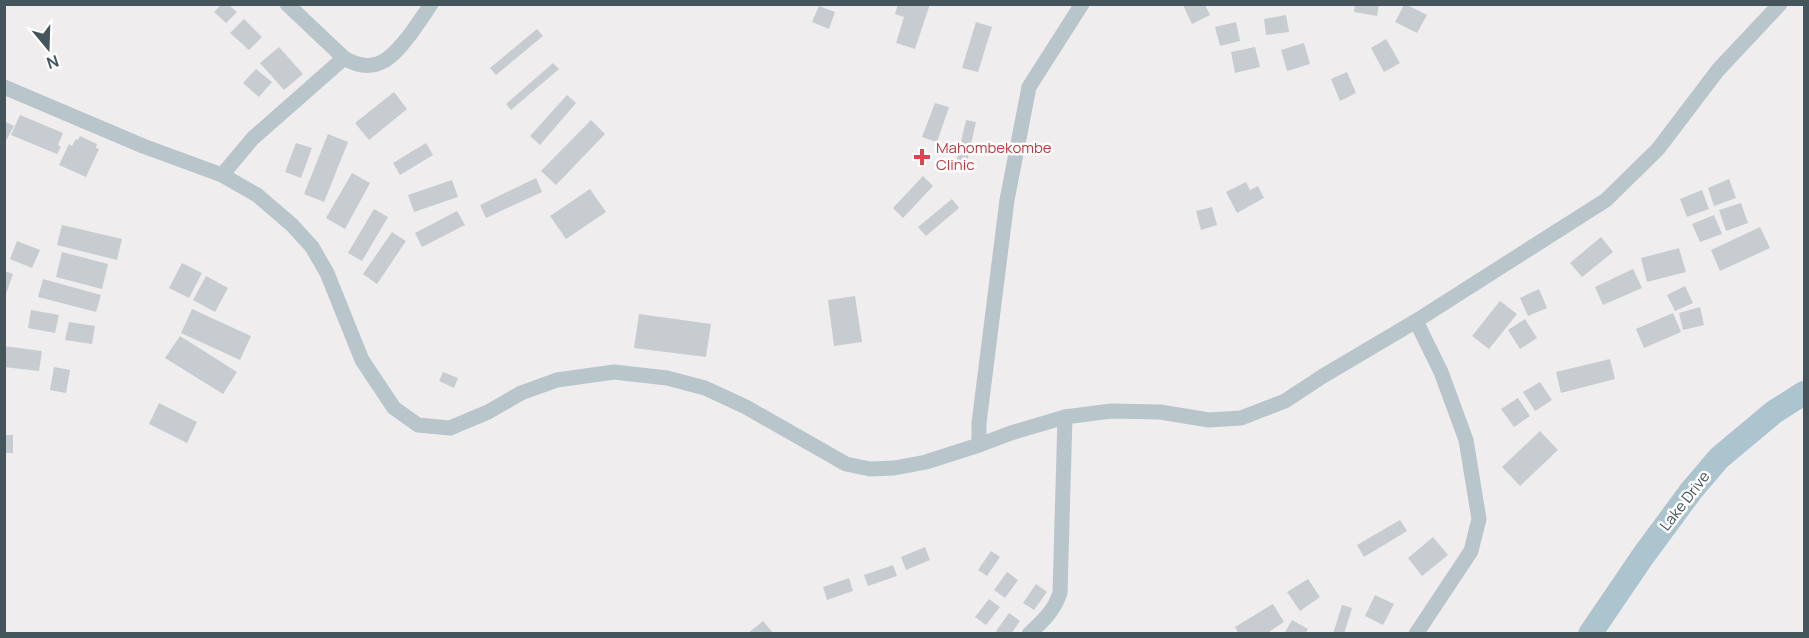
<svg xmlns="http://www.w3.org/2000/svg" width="1809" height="638" font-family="Manrope,sans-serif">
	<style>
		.building { fill: #c7ccd1 }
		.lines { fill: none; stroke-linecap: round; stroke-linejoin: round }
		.minor { stroke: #b8c6cc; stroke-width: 15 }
		.primary { stroke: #abc4ce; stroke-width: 24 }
		.health-dot { fill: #e0444e; stroke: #fff; stroke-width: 2 }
		.labels { text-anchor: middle; stroke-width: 5; stroke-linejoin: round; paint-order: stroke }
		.health-label { font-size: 15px; fill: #be3a42; stroke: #fff; text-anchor: start }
		.street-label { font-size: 15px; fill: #45555c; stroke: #fff }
	</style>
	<rect width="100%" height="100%" fill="#f0edee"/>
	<g class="building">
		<polygon points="222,4 228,4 237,12 226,23 214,12"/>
		<polygon points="898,4 930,4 915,49 896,43 904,17 895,14"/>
		<polygon points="1355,4 1379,4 1377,16 1354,12"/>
		<polygon points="1183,5 1205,5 1210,15 1192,24"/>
		<polygon points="1404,5 1407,5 1427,15 1417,33 1395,22"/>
		<polygon points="819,6 835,12 829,29 812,22"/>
		<polygon points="1286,15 1289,32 1266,35 1264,19"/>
		<polygon points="244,19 262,37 249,50 230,33"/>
		<polygon points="976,22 992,27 978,72 962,68"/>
		<polygon points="1236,22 1240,41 1220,46 1215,27"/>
		<polygon points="537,29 543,36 496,75 490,68"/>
		<polygon points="1386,39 1400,63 1384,72 1371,48"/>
		<polygon points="1304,43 1310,64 1287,71 1281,50"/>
		<polygon points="279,47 303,74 284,90 260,63"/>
		<polygon points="1255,47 1260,67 1235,73 1231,52"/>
		<polygon points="553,63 559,69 511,110 506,104"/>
		<polygon points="256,69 272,82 259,97 243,83"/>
		<polygon points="1347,72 1356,93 1340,101 1331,79"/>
		<polygon points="394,92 407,109 369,140 355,123"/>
		<polygon points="567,95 576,103 540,145 530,136"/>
		<polygon points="935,103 949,107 937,142 922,137"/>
		<polygon points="20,115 63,133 58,145 61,147 57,154 11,135"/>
		<polygon points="591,120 605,134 556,185 541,171"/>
		<polygon points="966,120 976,122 965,171 955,168"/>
		<polygon points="4,121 14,126 4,144"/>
		<polygon points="328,134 348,142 324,202 304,194"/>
		<polygon points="80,136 97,144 96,148 99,149 86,177 59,165 69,144 72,146 76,139 78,140"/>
		<polygon points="296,143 312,148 301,178 285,172"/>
		<polygon points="426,143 433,155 400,175 393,163"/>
		<polygon points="352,173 370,183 345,229 326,218"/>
		<polygon points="923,176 933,186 903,218 893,208"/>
		<polygon points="536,178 542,192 486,218 480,205"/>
		<polygon points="1729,179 1736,198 1714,206 1708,188"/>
		<polygon points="452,180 458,197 414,212 408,195"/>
		<polygon points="1246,182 1250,190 1258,186 1264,198 1237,213 1226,192"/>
		<polygon points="590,189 606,212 566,239 550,216"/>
		<polygon points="1702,190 1709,209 1687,217 1680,199"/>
		<polygon points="952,199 959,208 926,236 918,227"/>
		<polygon points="1741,203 1748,223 1726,231 1719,210"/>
		<polygon points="1212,207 1217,225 1201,230 1196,211"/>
		<polygon points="374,209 388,217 362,261 348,253"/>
		<polygon points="457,211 465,225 422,247 415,233"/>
		<polygon points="1714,215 1722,234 1700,242 1692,224"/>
		<polygon points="62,225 122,239 117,260 57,245"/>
		<polygon points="1760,227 1770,248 1720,271 1711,250"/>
		<polygon points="392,232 406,241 377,284 363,274"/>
		<polygon points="1601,237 1613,252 1582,277 1570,263"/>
		<polygon points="17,241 40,250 32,268 10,259"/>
		<polygon points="1679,248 1686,272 1647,282 1641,258"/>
		<polygon points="62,252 108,264 102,289 56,277"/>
		<polygon points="182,263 202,273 189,298 169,288"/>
		<polygon points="1633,269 1642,288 1603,305 1595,287"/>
		<polygon points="4,271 13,274 5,297 4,297"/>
		<polygon points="206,276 228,288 215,312 193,300"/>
		<polygon points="43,279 101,295 96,312 38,297"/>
		<polygon points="1685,286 1693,303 1675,311 1667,295"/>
		<polygon points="1539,289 1547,308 1528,316 1520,298"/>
		<polygon points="855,296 862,342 834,346 828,300"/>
		<polygon points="1500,301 1517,314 1489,349 1472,336"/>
		<polygon points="1700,307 1704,325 1683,330 1679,313"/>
		<polygon points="192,309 251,336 240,360 181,333"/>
		<polygon points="31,310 59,315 55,333 28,328"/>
		<polygon points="1673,313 1681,332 1644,348 1636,329"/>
		<polygon points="639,314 711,324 706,357 634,348"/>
		<polygon points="1525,319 1537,338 1520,349 1508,330"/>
		<polygon points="69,322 95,326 92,344 65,340"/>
		<polygon points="180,336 237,372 223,394 165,358"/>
		<polygon points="4,346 42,351 39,371 4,367"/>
		<polygon points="1610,359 1615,379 1561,393 1556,372"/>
		<polygon points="54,367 70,370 66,393 50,390"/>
		<polygon points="443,372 458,378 454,388 439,381"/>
		<polygon points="1540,382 1552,400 1535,411 1523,392"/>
		<polygon points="1518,398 1530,416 1514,427 1501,409"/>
		<polygon points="159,403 197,422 187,443 149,424"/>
		<polygon points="1540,431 1558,450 1520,486 1502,467"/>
		<rect x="4" y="435" width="9" height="18"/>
		<polygon points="1400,520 1407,531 1364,557 1357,545"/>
		<polygon points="1433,537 1448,555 1422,576 1408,558"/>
		<polygon points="925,547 930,560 906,570 901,557"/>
		<polygon points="991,551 1000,557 987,576 978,570"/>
		<polygon points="893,565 897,576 868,586 864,575"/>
		<polygon points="1007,572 1018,580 1005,598 994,590"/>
		<polygon points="849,578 853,591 827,600 823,587"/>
		<polygon points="1308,579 1320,597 1300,611 1287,592"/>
		<polygon points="1036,584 1047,592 1034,610 1023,603"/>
		<polygon points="1375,595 1394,604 1383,625 1365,616"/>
		<polygon points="989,599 1000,607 986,625 975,617"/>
		<polygon points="1273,604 1284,622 1266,634 1239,634 1235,627"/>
		<polygon points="1342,605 1352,608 1344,634 1333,634"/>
		<polygon points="1009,613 1020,621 1011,634 999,634 996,631"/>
		<polygon points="1292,620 1308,629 1305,634 1284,634"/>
		<polygon points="763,621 774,634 747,634"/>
	</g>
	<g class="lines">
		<g class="minor">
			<polyline points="287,4 344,58"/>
			<polyline points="1082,4 1029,87 1007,200 979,423 979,445 1011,433 1065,417 1111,411 1160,412 1209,420 1241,418 1285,401 1323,376 1416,321 1606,200 1658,149 1718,70 1780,4"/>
			<polyline points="4,87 143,146 222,175 257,195 292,225 312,247 327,273 362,360 394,408 418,425 450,428 488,412 521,393 557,380 614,372 667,378 705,388 746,407 846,464 870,469 894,468 926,462 979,445"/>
			<path d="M 222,175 L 253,138 L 344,58 C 376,77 393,57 412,32 C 418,23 425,14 431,4"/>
			<path d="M 1029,634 C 1043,621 1054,611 1060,593 L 1065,417"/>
			<polyline points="1416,634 1471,551 1479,519 1466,440 1441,372 1416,321"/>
		</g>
		<polyline class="primary" points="1590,634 1643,556 1691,491 1719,458 1774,412 1804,393"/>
	</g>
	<path class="health-dot" d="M919 148h6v6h6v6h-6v6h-6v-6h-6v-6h6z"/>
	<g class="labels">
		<g class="health-label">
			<text x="936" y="153">Mahombekombe<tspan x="936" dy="17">Clinic</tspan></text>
		</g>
		<g class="street-label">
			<text transform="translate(1685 501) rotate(-52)" y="5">Lake Drive</text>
		</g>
	</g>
	<rect width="1809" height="638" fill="none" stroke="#45555c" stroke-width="12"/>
	<g transform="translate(48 48) rotate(161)" stroke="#ffffff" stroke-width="4.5" paint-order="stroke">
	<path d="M0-4.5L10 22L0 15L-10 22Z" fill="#45555c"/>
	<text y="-9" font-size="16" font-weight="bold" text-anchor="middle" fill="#45555c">N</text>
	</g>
</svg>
